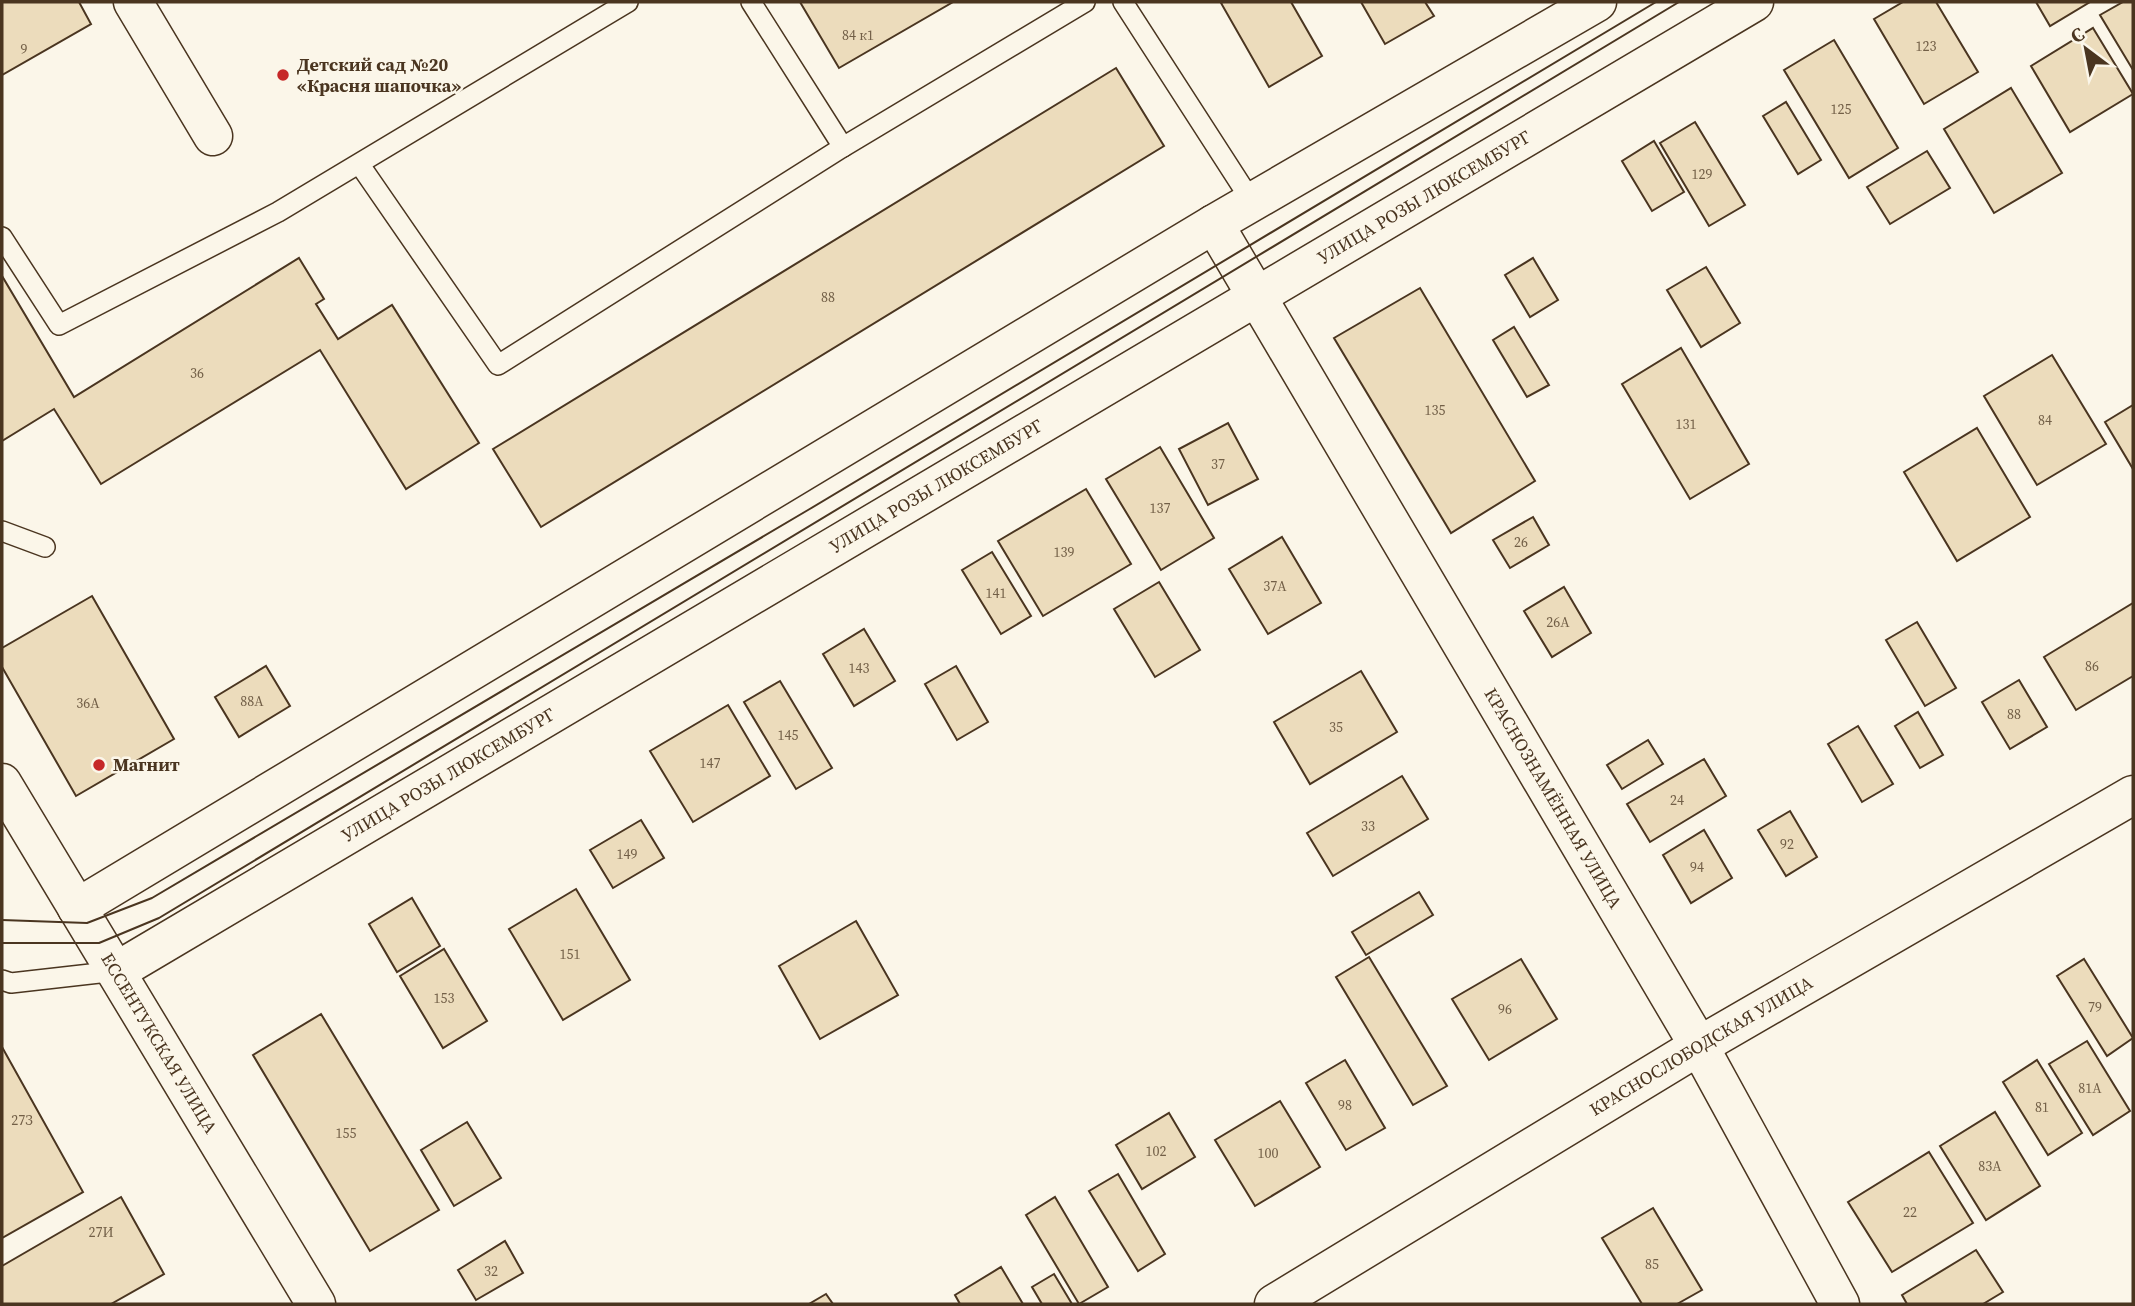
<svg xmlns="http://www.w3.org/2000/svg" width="2135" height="1306" font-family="'Source Serif 4',serif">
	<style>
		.building { fill: #ecdcbc; stroke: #4a3520; stroke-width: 2 }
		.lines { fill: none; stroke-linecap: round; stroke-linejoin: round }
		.lane-casing { stroke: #4a3520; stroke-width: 22 }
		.street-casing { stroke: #4a3520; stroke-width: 41 }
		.secondary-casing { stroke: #4a3520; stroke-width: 41 }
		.lane { stroke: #fbf6e9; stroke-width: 19 }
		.street { stroke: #fbf6e9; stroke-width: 38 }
		.secondary { stroke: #fbf6e9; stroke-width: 38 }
		.tram { stroke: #4a3520; stroke-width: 2 }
		.poi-dot { fill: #c62828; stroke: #fbf6e9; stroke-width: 2.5 }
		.labels { text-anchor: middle; stroke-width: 5; stroke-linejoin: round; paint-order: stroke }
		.number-label { font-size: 14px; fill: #725f47 }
		.poi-label { font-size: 18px; font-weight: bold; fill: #4a3520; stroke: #fbf6e9; text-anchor: start }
		.street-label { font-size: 18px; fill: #4a3520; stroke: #fbf6e9 }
	</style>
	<rect width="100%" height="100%" fill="#fbf6e9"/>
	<g class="building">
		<polygon points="2,2 79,2 91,24 2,75"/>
		<polygon points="800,2 953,2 839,68"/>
		<polygon points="1223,2 1291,2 1322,56 1269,87 1221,3"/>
		<polygon points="1361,2 1425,2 1434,16 1385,44"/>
		<polygon points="1903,2 1936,2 1978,72 1924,104 1874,19"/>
		<polygon points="2036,2 2090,2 2050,26"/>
		<polygon points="2123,2 2133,2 2133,70 2100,15"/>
		<polygon points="2093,28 2133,94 2070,132 2031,66"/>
		<polygon points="1834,40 1898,148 1849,178 1784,70"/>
		<polygon points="1116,68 1164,146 541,527 493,449"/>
		<polygon points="2011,88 2062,173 1994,213 1944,129"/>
		<polygon points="1786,102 1821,160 1798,174 1763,116"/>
		<polygon points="1695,122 1745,205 1709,226 1660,143"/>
		<polygon points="1654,141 1684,192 1652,211 1622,161"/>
		<polygon points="1927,151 1950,188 1890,224 1867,187"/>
		<polygon points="299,258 324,299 316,304 338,339 392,305 479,443 406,489 320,350 101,484 54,409 2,441 2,276 74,397"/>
		<polygon points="1533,258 1558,300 1530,317 1505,275"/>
		<polygon points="1706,267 1740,323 1701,347 1667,290"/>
		<polygon points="1420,288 1535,481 1451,533 1334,338"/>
		<polygon points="1514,327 1549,385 1527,397 1493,340"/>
		<polygon points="1681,348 1749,464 1690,499 1622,384"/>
		<polygon points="2052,355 2106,444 2037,485 1984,396"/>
		<polygon points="2133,405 2133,469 2105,422"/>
		<polygon points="1228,423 1258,479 1208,505 1179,449"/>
		<polygon points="1977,428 2030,517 1957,561 1904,472"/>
		<polygon points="1160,447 1214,538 1161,570 1106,479"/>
		<polygon points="1086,489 1131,564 1043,616 998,541"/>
		<polygon points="1533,517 1549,545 1510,568 1493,540"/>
		<polygon points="1282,537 1321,603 1268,634 1229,569"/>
		<polygon points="992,552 1031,616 1001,634 962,570"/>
		<polygon points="1159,582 1200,650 1155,677 1114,609"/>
		<polygon points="1564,587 1591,633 1552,657 1524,611"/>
		<polygon points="92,596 174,739 76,796 2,667 2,648"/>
		<polygon points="2133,603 2133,676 2076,710 2044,657"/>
		<polygon points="1917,622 1956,688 1925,706 1886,640"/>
		<polygon points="864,629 895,681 854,706 823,654"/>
		<polygon points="266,666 290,706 239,737 215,697"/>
		<polygon points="956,666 988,722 957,740 925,684"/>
		<polygon points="1361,671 1397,732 1310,784 1274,722"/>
		<polygon points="2019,680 2047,727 2010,749 1982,702"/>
		<polygon points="780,681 832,768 796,789 744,702"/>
		<polygon points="728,705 770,776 693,822 650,751"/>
		<polygon points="1918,712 1943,755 1920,768 1895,726"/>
		<polygon points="1858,726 1893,784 1862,802 1828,744"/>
		<polygon points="1648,740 1663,764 1622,789 1607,765"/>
		<polygon points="1704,759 1726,796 1650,842 1627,804"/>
		<polygon points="1402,776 1428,819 1333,876 1307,833"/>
		<polygon points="1790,811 1817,857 1786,876 1758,830"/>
		<polygon points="641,820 664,858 613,888 590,850"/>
		<polygon points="1704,830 1732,878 1691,903 1663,855"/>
		<polygon points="576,889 630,980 563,1020 509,929"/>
		<polygon points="1419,892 1433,915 1366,955 1352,932"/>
		<polygon points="412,898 440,946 397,972 369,924"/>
		<polygon points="856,921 898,995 820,1039 779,966"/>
		<polygon points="444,949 487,1021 443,1048 400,976"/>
		<polygon points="1369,957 1447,1086 1413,1105 1336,977"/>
		<polygon points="1521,959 1557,1019 1489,1060 1452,999"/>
		<polygon points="2084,959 2133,1038 2107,1056 2057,976"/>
		<polygon points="321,1014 439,1210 370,1251 253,1055"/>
		<polygon points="2087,1041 2130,1111 2093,1135 2049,1064"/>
		<polygon points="2,1047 83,1192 2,1238"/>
		<polygon points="1345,1060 1385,1128 1346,1150 1306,1083"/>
		<polygon points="2037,1060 2082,1133 2048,1155 2003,1082"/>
		<polygon points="1280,1101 1320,1167 1255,1206 1215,1140"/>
		<polygon points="1995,1112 2040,1186 1986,1220 1940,1146"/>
		<polygon points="1169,1113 1195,1157 1142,1189 1116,1145"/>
		<polygon points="467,1122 501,1178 454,1206 421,1150"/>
		<polygon points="1929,1152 1973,1223 1892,1272 1848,1202"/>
		<polygon points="1118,1174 1165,1254 1138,1271 1089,1191"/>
		<polygon points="121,1197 164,1274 111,1304 2,1304 2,1266"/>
		<polygon points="1055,1197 1108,1287 1079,1304 1026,1215"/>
		<polygon points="1653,1208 1702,1290 1677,1304 1642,1304 1602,1238"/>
		<polygon points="505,1241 523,1273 476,1300 458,1270"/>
		<polygon points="1976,1250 2003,1292 1983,1304 1907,1304 1902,1295"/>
		<polygon points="1001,1267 1023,1304 960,1304 955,1295"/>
		<polygon points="1054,1274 1072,1304 1042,1304 1032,1287"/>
		<polygon points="826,1294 833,1304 809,1304"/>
	</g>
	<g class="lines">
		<g class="lane-casing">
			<g id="lane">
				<polyline points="751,2 843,147 1085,2"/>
				<polyline points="1123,2 1252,202"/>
				<polyline points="360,165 498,365 843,147"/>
				<polyline points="2,237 59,325 278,212 628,2"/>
				<polyline points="2,531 45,547"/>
				<polyline points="2,980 11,983 117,971"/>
			</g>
		</g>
		<g class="street-casing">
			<g id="street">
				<polyline points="133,2 213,136"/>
				<path id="s1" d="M 1214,224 L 1699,1046 L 1840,1304"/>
				<path id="s2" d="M 1274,1304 L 1699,1046 L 2133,795"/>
			</g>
		</g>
		<g class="secondary-casing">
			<g id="secondary">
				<path id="s3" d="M 2,783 L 316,1304"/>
				<polyline points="77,908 1214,224 1597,2"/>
				<path id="s4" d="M 117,971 L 1754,2"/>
			</g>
		</g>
		<use href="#lane" class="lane"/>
		<use href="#street" class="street"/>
		<use href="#secondary" class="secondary"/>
		<g class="tram">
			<polyline points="2,920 87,923 152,898 808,510 1656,2"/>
			<polyline points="2,943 99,943 159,918 1679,2"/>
		</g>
	</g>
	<g class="poi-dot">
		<circle cx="283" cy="75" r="7"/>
		<circle cx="99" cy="765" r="7"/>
	</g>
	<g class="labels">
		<g class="number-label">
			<text x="858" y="40">84 к1</text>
			<text x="1926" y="51">123</text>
			<text x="24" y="54">9</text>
			<text x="1841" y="114">125</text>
			<text x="1702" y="179">129</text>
			<text x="828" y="302">88</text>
			<text x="197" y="378">36</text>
			<text x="1435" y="415">135</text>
			<text x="2045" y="425">84</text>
			<text x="1686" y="429">131</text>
			<text x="1218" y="469">37</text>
			<text x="1160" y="513">137</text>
			<text x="1521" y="547">26</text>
			<text x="1064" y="557">139</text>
			<text x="1275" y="591">37А</text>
			<text x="996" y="598">141</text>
			<text x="1558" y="627">26А</text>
			<text x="2092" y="671">86</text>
			<text x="859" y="673">143</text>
			<text x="252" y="706">88А</text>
			<text x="88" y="708">36А</text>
			<text x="2014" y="719">88</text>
			<text x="1336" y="732">35</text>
			<text x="788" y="740">145</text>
			<text x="710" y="768">147</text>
			<text x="1677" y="805">24</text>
			<text x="1368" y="831">33</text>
			<text x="1787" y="849">92</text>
			<text x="627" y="859">149</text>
			<text x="1697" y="872">94</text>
			<text x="570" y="959">151</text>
			<text x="444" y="1003">153</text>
			<text x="2095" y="1012">79</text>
			<text x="1505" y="1014">96</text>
			<text x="2090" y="1093">81А</text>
			<text x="1345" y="1110">98</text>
			<text x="2042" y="1112">81</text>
			<text x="22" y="1125">27З</text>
			<text x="346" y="1138">155</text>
			<text x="1156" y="1156">102</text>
			<text x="1268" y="1158">100</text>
			<text x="1990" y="1171">83А</text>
			<text x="1910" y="1217">22</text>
			<text x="101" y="1237">27И</text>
			<text x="1652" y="1269">85</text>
			<text x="491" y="1276">32</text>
		</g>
		<g class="poi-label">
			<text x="297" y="71">Детский сад №20<tspan x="297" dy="21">«Красня шапочка»</tspan></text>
			<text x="113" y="771">Магнит</text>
		</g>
		<g class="street-label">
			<text dy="6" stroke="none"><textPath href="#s4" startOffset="1519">УЛИЦА РОЗЫ ЛЮКСЕМБУРГ</textPath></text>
			<text dy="6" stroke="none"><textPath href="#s4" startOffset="952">УЛИЦА РОЗЫ ЛЮКСЕМБУРГ</textPath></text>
			<text dy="6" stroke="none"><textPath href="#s4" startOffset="385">УЛИЦА РОЗЫ ЛЮКСЕМБУРГ</textPath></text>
			<text dy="6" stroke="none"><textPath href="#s1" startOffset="667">КРАСНОЗНАМЁННАЯ УЛИЦА</textPath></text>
			<text dy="6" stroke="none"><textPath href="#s3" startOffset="304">ЕССЕНТУКСКАЯ УЛИЦА</textPath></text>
			<text dy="6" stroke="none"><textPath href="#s2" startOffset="499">КРАСНОСЛОБОДСКАЯ УЛИЦА</textPath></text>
		</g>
	</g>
	<rect width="2135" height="1306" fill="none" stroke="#4a3520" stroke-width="7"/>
	<g transform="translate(2086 49) rotate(328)" stroke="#fbf6e9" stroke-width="5" paint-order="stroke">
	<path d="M0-5L12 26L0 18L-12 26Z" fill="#4a3520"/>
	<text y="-10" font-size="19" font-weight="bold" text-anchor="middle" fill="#4a3520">С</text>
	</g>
</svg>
